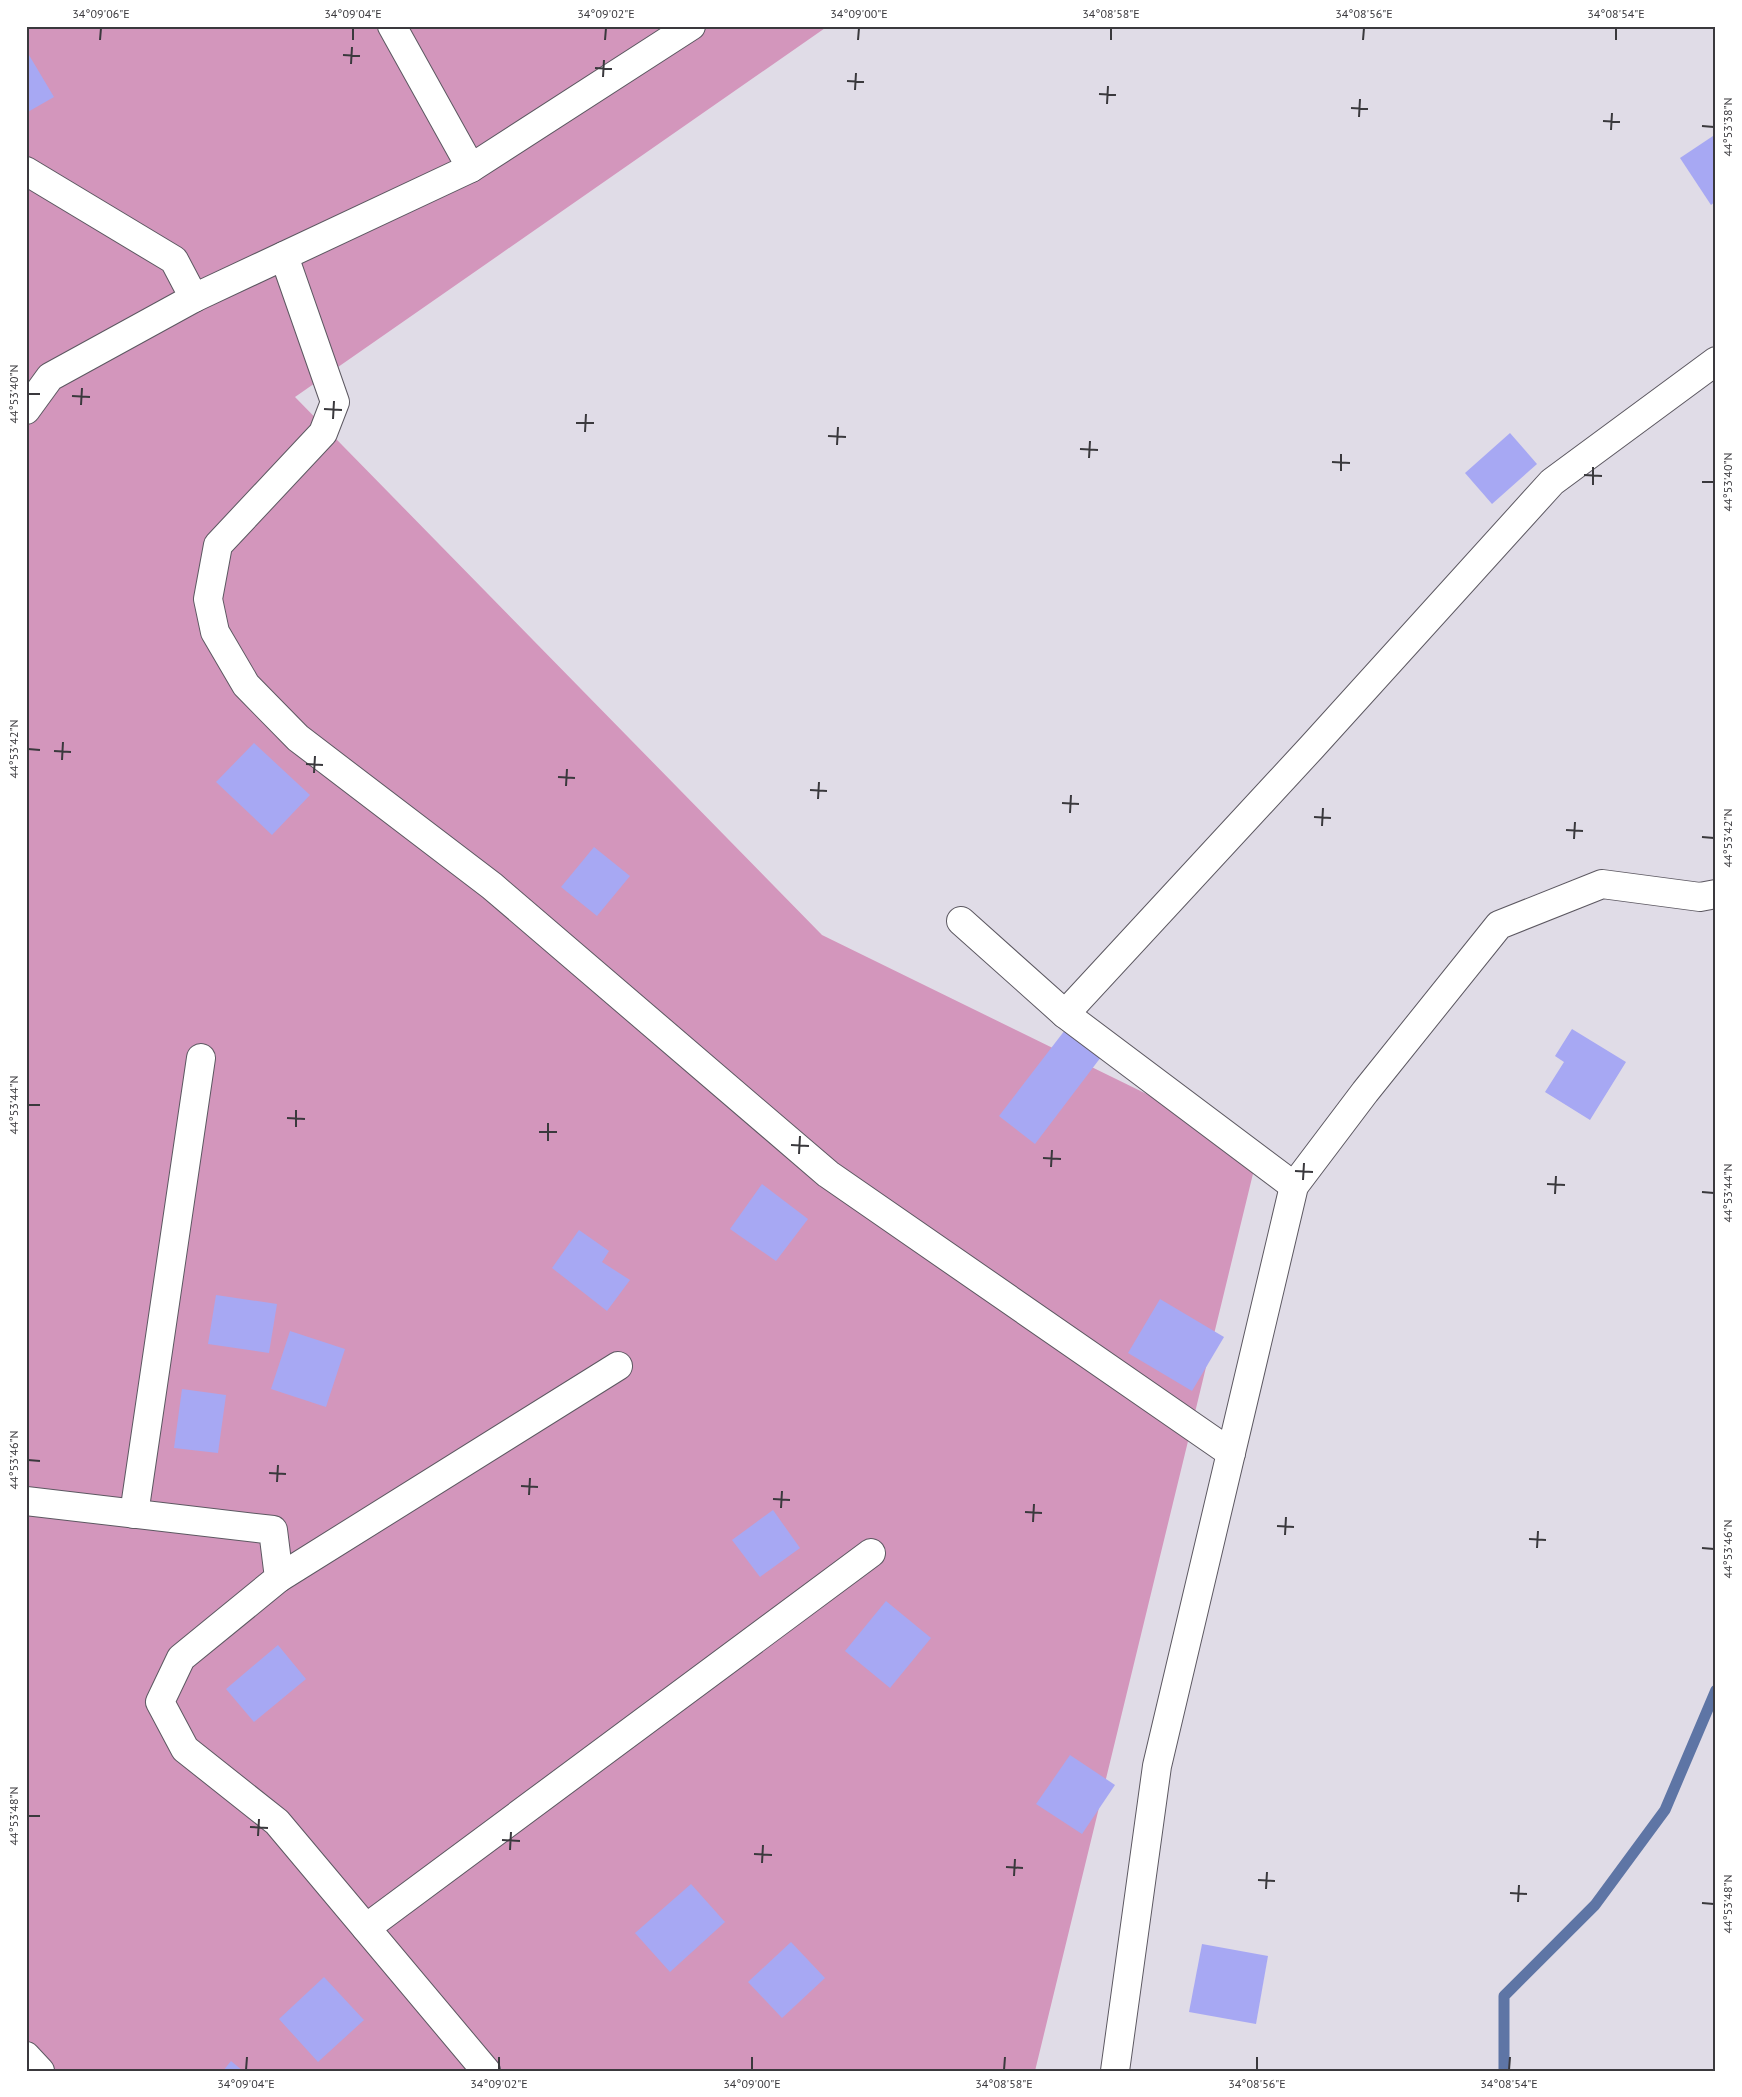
<svg xmlns="http://www.w3.org/2000/svg" width="1742" height="2097" font-family="'PT Sans',sans-serif">
	<style>
		.green { fill: #d396bc }
		.lines { fill: none; stroke-linecap: round; stroke-linejoin: round }
		.stream { stroke: #5e75a5; stroke-width: 11 }
		.building { fill: #a7a8f3 }
		.minor-casing { stroke: #5c5861; stroke-width: 30 }
		.minor { stroke: #fff; stroke-width: 28 }
		.ticks { fill: none; stroke: #3a393d; stroke-width: 2 }
		.neatline { fill: none; stroke: #3a393d; stroke-width: 2 }
		.ticks-label { font-size: 12px; text-anchor: middle; fill: #3a393d }
	</style>
	<rect width="100%" height="100%" fill="#e0dce7"/>
	<polygon class="green" points="26,26 828,26 295,397 822,935 1259,1149 1035,2071 26,2071"/>
	<g class="lines">
		<polyline class="stream" points="1504,2071 1504,1996 1595,1905 1665,1810 1716,1690"/>
	</g>
	<g class="building">
		<polygon points="26,50 54,97 26,113"/>
		<polygon points="1716,134 1716,201 1711,205 1680,158"/>
		<polygon points="1510,433 1537,464 1492,504 1465,473"/>
		<polygon points="254,743 310,795 272,835 216,782"/>
		<polygon points="594,847 630,876 597,916 561,887"/>
		<polygon points="1572,1029 1626,1062 1590,1120 1545,1092 1564,1062 1555,1056"/>
		<polygon points="1065,1030 1101,1057 1035,1144 999,1116"/>
		<polygon points="762,1184 808,1219 776,1261 730,1229"/>
		<polygon points="579,1230 609,1251 602,1262 630,1280 607,1311 552,1268"/>
		<polygon points="216,1295 277,1304 269,1353 208,1344"/>
		<polygon points="1160,1299 1224,1337 1192,1391 1128,1353"/>
		<polygon points="290,1331 345,1349 326,1407 271,1389"/>
		<polygon points="182,1389 226,1395 218,1453 174,1448"/>
		<polygon points="773,1510 800,1548 760,1577 732,1540"/>
		<polygon points="886,1601 931,1638 890,1688 845,1651"/>
		<polygon points="278,1645 306,1679 254,1722 226,1689"/>
		<polygon points="1070,1755 1115,1785 1082,1834 1036,1804"/>
		<polygon points="691,1884 725,1922 670,1972 635,1933"/>
		<polygon points="791,1942 825,1978 782,2018 748,1982"/>
		<polygon points="1202,1944 1268,1956 1256,2024 1189,2012"/>
		<polygon points="324,1977 364,2020 318,2062 279,2019"/>
		<polygon points="231,2061 243,2071 223,2071"/>
	</g>
	<g class="lines">
		<g class="minor-casing">
			<g id="minor">
				<polyline points="392,26 471,168"/>
				<polyline points="26,171 174,260 194,298 471,168 691,26"/>
				<polyline points="284,256 335,402 323,433 218,545 208,599 215,632 246,685 298,738 492,886 828,1174 1231,1453"/>
				<polyline points="26,410 50,377 194,298"/>
				<polyline points="961,921 1065,1014 1294,1186"/>
				<polyline points="1065,1014 1311,748 1552,482 1716,361"/>
				<polyline points="26,1501 273,1530 279,1578 181,1658 160,1702 185,1749 277,1822 486,2071"/>
				<polyline points="134,1514 201,1058"/>
				<polyline points="279,1578 618,1366"/>
				<polyline points="366,1928 871,1553"/>
				<polyline points="26,2056 40,2071"/>
				<polyline points="1115,2071 1157,1766 1294,1186 1365,1092 1499,925 1602,884 1700,897 1716,894"/>
			</g>
		</g>
		<use href="#minor" class="minor"/>
	</g>
	<path class="ticks" d="M 100,40 L 101,28M 353,40 L 353,28M 605,40 L 606,28M 858,40 L 859,28M 1111,40 L 1111,28M 1363,40 L 1364,28M 1616,40 L 1616,28M 343,55 L 360,56M 351,64 L 352,47M 595,68 L 612,69M 603,77 L 604,60M 847,81 L 864,82M 855,90 L 856,73M 1099,94 L 1116,95M 1107,104 L 1108,86M 1351,108 L 1368,109M 1359,117 L 1360,99M 1603,121 L 1620,122M 1702,126 L 1714,127M 1611,130 L 1612,113M 28,394 L 40,394M 72,396 L 90,397M 81,405 L 82,388M 324,409 L 342,410M 333,419 L 334,401M 576,423 L 594,423M 585,432 L 586,414M 828,436 L 846,437M 837,445 L 838,427M 1080,449 L 1098,450M 1089,458 L 1090,441M 1332,462 L 1350,463M 1341,471 L 1341,454M 1584,475 L 1602,476M 1702,482 L 1714,482M 1593,485 L 1593,467M 28,749 L 40,750M 54,751 L 71,752M 62,760 L 63,742M 306,764 L 323,765M 314,773 L 315,756M 558,777 L 575,778M 566,786 L 567,769M 810,790 L 827,791M 818,799 L 819,782M 1062,803 L 1079,804M 1070,813 L 1071,795M 1314,817 L 1331,818M 1322,826 L 1323,808M 1566,830 L 1583,831M 1702,837 L 1714,838M 1574,839 L 1575,822M 28,1105 L 40,1105M 287,1118 L 305,1119M 296,1127 L 296,1110M 539,1132 L 557,1132M 548,1141 L 548,1123M 791,1145 L 809,1146M 799,1154 L 800,1136M 1043,1158 L 1061,1159M 1051,1167 L 1052,1150M 1295,1171 L 1313,1172M 1303,1180 L 1304,1163M 1547,1184 L 1565,1185M 1702,1192 L 1714,1193M 1555,1194 L 1556,1176M 28,1460 L 40,1461M 269,1473 L 286,1474M 277,1482 L 278,1465M 521,1486 L 538,1487M 529,1495 L 530,1478M 773,1499 L 790,1500M 781,1508 L 782,1491M 1025,1512 L 1042,1513M 1033,1522 L 1034,1504M 1277,1526 L 1294,1527M 1285,1535 L 1286,1517M 1529,1539 L 1546,1540M 1537,1548 L 1538,1531M 1702,1548 L 1714,1549M 28,1816 L 40,1816M 250,1827 L 268,1828M 258,1836 L 259,1819M 502,1840 L 520,1841M 510,1850 L 511,1832M 754,1854 L 772,1855M 762,1863 L 763,1845M 1006,1867 L 1023,1868M 1014,1876 L 1015,1859M 1258,1880 L 1275,1881M 1266,1889 L 1267,1872M 1510,1893 L 1527,1894M 1518,1902 L 1519,1885M 1702,1903 L 1714,1904M 246,2070 L 247,2057M 499,2070 L 499,2057M 752,2070 L 752,2057M 1004,2070 L 1005,2057M 1257,2070 L 1257,2057M 1509,2070 L 1510,2057"/>
	<rect width="1742" height="2097" fill="none" stroke="#ffffff" stroke-width="55"/>
	<rect x="28" y="28" width="1686" height="2042" class="neatline"/>
	<g class="ticks-label">
		<text x="101" y="18">34°09'06"E</text>
		<text x="353" y="18">34°09'04"E</text>
		<text x="606" y="18">34°09'02"E</text>
		<text x="859" y="18">34°09'00"E</text>
		<text x="1111" y="18">34°08'58"E</text>
		<text x="1364" y="18">34°08'56"E</text>
		<text x="1616" y="18">34°08'54"E</text>
		<text transform="translate(1728 127) rotate(-90)" y="4">44°53'38"N</text>
		<text transform="translate(14 394) rotate(-90)" y="4">44°53'40"N</text>
		<text transform="translate(1728 482) rotate(-90)" y="4">44°53'40"N</text>
		<text transform="translate(14 749) rotate(-90)" y="4">44°53'42"N</text>
		<text transform="translate(1728 838) rotate(-90)" y="4">44°53'42"N</text>
		<text transform="translate(14 1105) rotate(-90)" y="4">44°53'44"N</text>
		<text transform="translate(1728 1193) rotate(-90)" y="4">44°53'44"N</text>
		<text transform="translate(14 1460) rotate(-90)" y="4">44°53'46"N</text>
		<text transform="translate(1728 1549) rotate(-90)" y="4">44°53'46"N</text>
		<text transform="translate(14 1816) rotate(-90)" y="4">44°53'48"N</text>
		<text transform="translate(1728 1904) rotate(-90)" y="4">44°53'48"N</text>
		<text x="246" y="2088">34°09'04"E</text>
		<text x="499" y="2088">34°09'02"E</text>
		<text x="752" y="2088">34°09'00"E</text>
		<text x="1004" y="2088">34°08'58"E</text>
		<text x="1257" y="2088">34°08'56"E</text>
		<text x="1509" y="2088">34°08'54"E</text>
	</g>
</svg>
